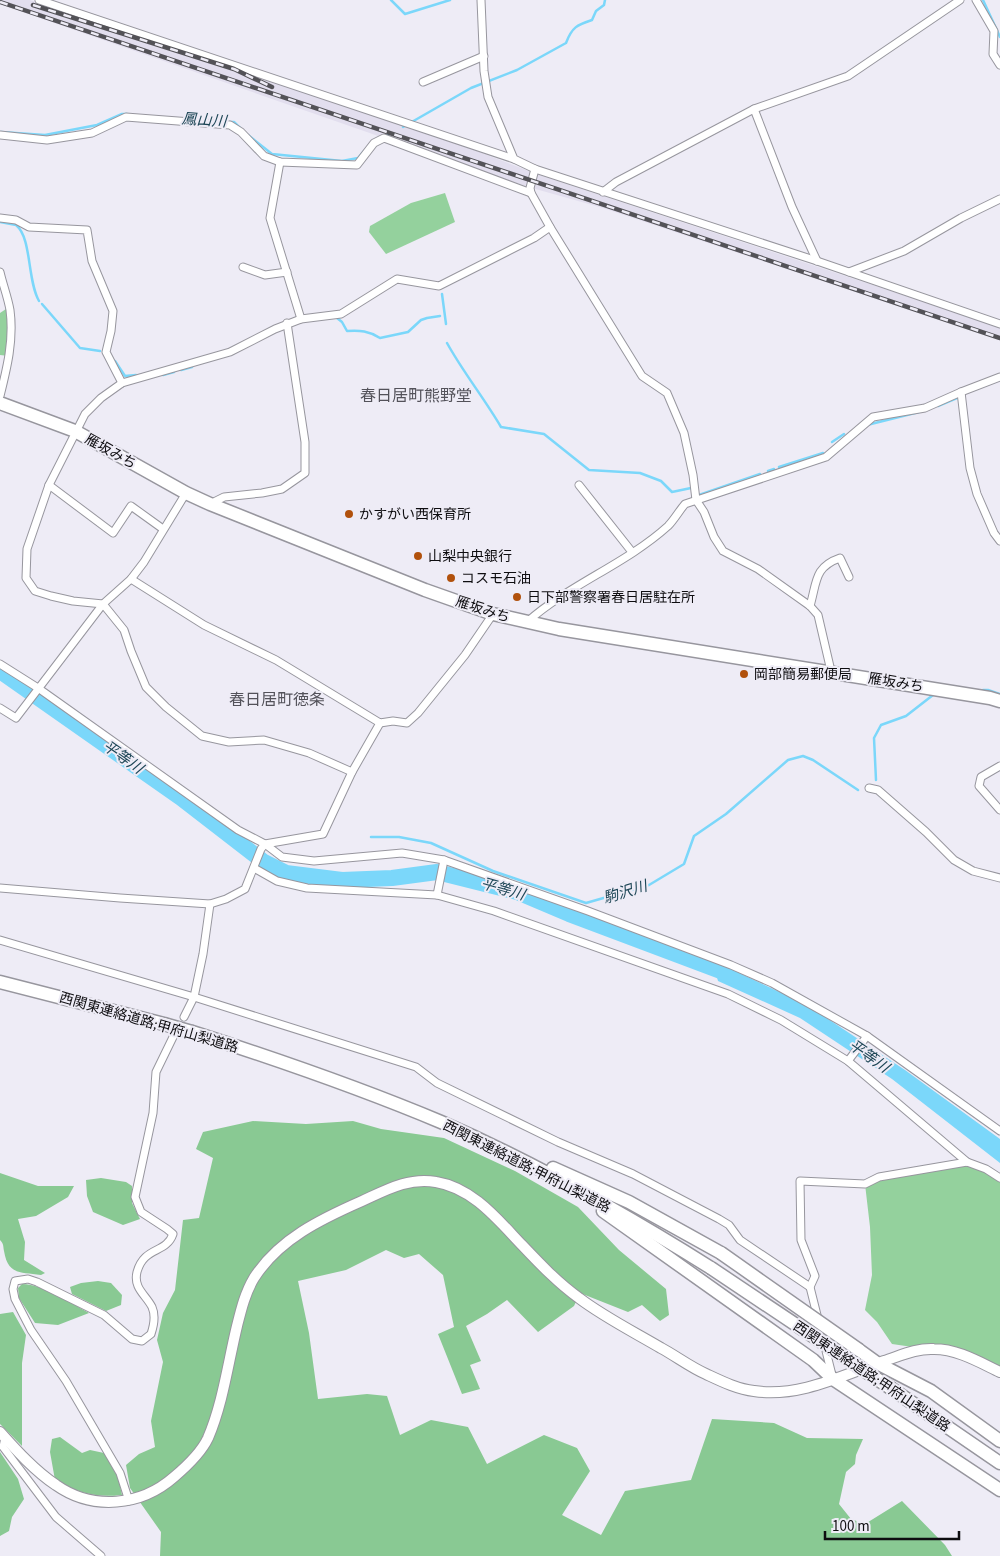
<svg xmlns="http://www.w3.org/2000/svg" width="1000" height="1556" font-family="'Source Sans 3','Noto Sans JP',sans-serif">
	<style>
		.built { fill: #e2deee }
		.green { fill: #94d19d }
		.forest { fill: #89c993 }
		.water { fill: #7bd7fa }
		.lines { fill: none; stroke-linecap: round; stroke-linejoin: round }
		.stream { stroke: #7bd7fa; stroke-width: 2.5 }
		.river { stroke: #7bd7fa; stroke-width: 16 }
		.street-casing { stroke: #97969e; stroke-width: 9 }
		.secondary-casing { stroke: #97969e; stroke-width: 12 }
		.highway-casing { stroke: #97969e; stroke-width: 15 }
		.street { stroke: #fff; stroke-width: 7 }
		.secondary { stroke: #fff; stroke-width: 10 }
		.highway { stroke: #fff; stroke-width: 12 }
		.rail-casing { stroke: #535257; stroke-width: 4.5 }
		.rail { stroke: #eeecf6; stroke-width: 2.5; stroke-dasharray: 8; stroke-linecap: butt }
		.highway-bridge-casing { stroke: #97969e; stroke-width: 15; stroke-linecap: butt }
		.highway-bridge { stroke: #fff; stroke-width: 12 }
		.poi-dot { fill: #b1510c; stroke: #eeecf6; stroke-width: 2 }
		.labels { text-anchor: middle; stroke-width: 4; stroke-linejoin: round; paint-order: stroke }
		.street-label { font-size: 14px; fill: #0e0d10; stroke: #eeecf6 }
		.poi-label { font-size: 14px; fill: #0e0d10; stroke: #eeecf6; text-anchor: start }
		.water-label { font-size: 15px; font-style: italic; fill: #1d4656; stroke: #eeecf6 }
		.quarter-label { font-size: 16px; fill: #53525a; stroke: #eeecf6 }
	</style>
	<rect width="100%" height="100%" fill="#eeecf6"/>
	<polygon class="built" points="0,0 30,0 247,69 412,126 539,175 1000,327 1000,340 603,208 532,188 384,138 0,4"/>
	<g class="green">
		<polygon points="445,193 455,222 386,254 369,232 370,226 411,203"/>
		<polygon points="9,307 9,356 0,355 0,313"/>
		<polygon points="967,1162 1000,1178 1000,1372 961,1354 892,1344 877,1322 865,1310 872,1275 870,1227 865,1184 879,1177"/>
	</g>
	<g class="forest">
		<polygon points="253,1121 306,1124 353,1121 381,1129 444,1138 515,1171 578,1207 619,1250 666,1289 669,1315 660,1321 642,1305 628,1312 580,1293 574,1306 538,1332 507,1300 487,1314 466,1326 481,1361 470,1365 480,1389 462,1394 438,1334 454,1327 443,1275 419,1254 404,1258 386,1250 346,1270 298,1281 309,1333 318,1399 367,1394 387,1396 400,1435 431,1420 468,1427 487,1464 544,1435 577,1448 590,1471 562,1515 601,1535 625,1491 691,1480 712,1419 774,1423 807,1438 863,1439 856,1455 855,1464 846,1472 839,1504 851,1519 865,1524 902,1501 945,1545 952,1556 160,1556 161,1532 130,1488 126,1465 139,1454 155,1447 151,1421 163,1362 157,1340 163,1313 175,1290 183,1220 199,1218 213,1158 196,1149 203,1132"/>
		<path d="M 0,1173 L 38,1186 L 74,1186 L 68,1197 L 36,1216 L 18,1219 L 25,1242 L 24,1260 L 45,1273 L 41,1275 C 20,1272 8,1275 4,1251 C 3,1246 4,1244 0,1240 Z"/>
		<polygon points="101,1178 126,1182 132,1186 132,1203 140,1219 123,1225 93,1212 87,1196 86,1180"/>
		<polygon points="98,1281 111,1283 122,1295 121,1305 106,1311 72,1294 70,1287 81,1283"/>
		<path d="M 22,1284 C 45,1285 69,1302 89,1313 L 58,1325 L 35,1323 L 19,1298 L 18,1288 Z"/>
		<polygon points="13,1312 26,1335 22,1363 22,1446 0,1424 0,1314"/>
		<path d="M 60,1437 L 82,1453 L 90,1450 L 104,1453 L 117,1472 L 122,1495 C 94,1498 80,1493 55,1480 L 50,1452 L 52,1439 Z"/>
		<polygon points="0,1452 18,1479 24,1499 12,1517 9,1531 0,1536"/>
	</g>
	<polygon class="water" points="712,960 807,1005 905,1070 1000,1139 1000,1163 892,1079 800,1018 718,981"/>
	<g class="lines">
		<g class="stream">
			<polyline points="391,0 405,14 450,0"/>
			<polyline points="983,0 1000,37"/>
			<polyline points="230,122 234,122 240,128"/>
			<path d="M 403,127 L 471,88 L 517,70 L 566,43 C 572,27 577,25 592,20 L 596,11 L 604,5 L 605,0"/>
			<polyline points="1,132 45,135 97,125 122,114 127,114"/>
			<polyline points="248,135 272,154 342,161 358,158 364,151"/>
			<polyline points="384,137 390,134"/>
			<path d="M 0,222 L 16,225 C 32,238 27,280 39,301"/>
			<polyline points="442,294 446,324"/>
			<polyline points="42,304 80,348 100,351"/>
			<path d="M 337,318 L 342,322 L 347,331 C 360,330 369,331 380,338 L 408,332 L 421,320 L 427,318 L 440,316"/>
			<path d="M 447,343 C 463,372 484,398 501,427 L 544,434 L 589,470 L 640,473 L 661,481 L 672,492 L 691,488"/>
			<polyline points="115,361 125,376 136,375"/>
			<polyline points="181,370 192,367"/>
			<polyline points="163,375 174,372"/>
			<polyline points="938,406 957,398"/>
			<polyline points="867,425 919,412"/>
			<polyline points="832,442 844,434"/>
			<polyline points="779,467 823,453"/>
			<polyline points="768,471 774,469"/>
			<polyline points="699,495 760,474"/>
			<polyline points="983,690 988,690 1000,694"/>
			<polyline points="876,780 874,738 881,725 906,716 933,695"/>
			<polyline points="371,837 399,837 431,843 493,871 586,903 649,885 684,864 694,836 726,814 788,760 803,756 813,760 858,790"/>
		</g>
		<polyline class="river" points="0,671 181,798 264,862 286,873 342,880 392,878 437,872 517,892 569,914 734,976"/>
		<g class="street-casing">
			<g id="street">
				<polyline points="39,0 514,159"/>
				<polyline points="481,0 484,71 488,97 514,159 535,169 817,261 1000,324"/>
				<polyline points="976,0 994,31 993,54 1000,65"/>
				<polyline points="423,82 484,56"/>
				<polyline points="754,109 792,207 817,261"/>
				<polyline points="0,135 47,140 92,133 126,117 230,125 241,132 264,156 280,162 357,165 374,143 384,138 531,193"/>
				<polyline points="280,162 270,218 301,319"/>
				<polyline points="535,169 530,188 531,193 550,227 642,376 667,393 684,433 693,475 696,500 704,512 714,537 723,551 758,569 810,606 818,615 831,671"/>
				<polyline points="603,192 616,182 754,109 848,76 960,0"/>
				<polyline points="0,218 16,220 29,227 87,230 92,261 113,311 111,331 106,352 122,383"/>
				<polyline points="243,267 265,275 287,272"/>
				<path d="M 0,272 C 3,285 8,298 10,310 C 14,340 7,368 0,396"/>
				<polyline points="849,272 904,251 961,218 1000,199"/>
				<polyline points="961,392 970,468 977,494 994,533 1000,541"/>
				<polyline points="49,485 113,533 131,506 163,529"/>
				<polyline points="579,485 632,552"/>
				<polyline points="210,504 224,497 262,493 282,489 305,473 305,442 287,323"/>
				<polyline points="131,579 204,625 276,660 380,723 393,721 407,723 418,713 465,655 493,614"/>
				<path d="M 810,606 C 817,582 814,567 840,558 L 849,577"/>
				<path d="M 527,622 C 570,584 626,564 668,526 C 674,520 679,511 685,504 L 826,457 L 873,417 L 925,408 L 961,392 L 1000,377"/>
				<polyline points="0,664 38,688 238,830 265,844 282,857 314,861 402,853 444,860 588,911 731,965 772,983 867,1036 1000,1131"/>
				<polyline points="0,708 16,718 103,604 131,579 144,562 186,493"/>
				<polyline points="1000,766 981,777 979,786 1000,810"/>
				<polyline points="352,772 309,753 264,740 229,742 202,736 166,707 146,687 131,651 124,630 103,604 73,601 51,596 35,591 26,578 27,549 49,485 85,414 101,398 122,383 230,352 275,329 301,319 341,314 397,279 439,286 534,238 550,227"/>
				<polyline points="869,788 878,790 926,832 954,860 973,871 1000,878"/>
				<polyline points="254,868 277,881 307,888 437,895 494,911 728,994 781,1020 848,1061 967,1162"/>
				<polyline points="0,888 120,898 210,904 226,899 245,889 261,849 265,844 323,834 352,772 380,723"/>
				<polyline points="437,895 444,860"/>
				<polyline points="0,940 194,997 416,1067 437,1083 558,1142 633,1174 719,1219 729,1225 740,1240 810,1287"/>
				<polyline points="184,1017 194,997 203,954 210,904"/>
				<polyline points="848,1061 867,1036"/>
				<polyline points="832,1375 810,1287 815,1276 801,1240 800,1181 865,1184 879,1177 967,1162 986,1169 1000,1178"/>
				<polyline points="5,1438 3,1447 56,1517 101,1556"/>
				<path d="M 129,1501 L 120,1473 L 66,1381 L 31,1330 L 15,1299 L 13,1289 L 15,1281 L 28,1279 L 37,1282 L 104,1315 L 132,1339 L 142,1341 L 151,1334 C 154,1325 156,1316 152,1307 C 146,1295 133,1288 137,1272 C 144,1246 166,1254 173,1234 L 167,1229 L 141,1212 L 135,1197 L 153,1113 L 156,1072 L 174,1035"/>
			</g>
		</g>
		<g class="secondary-casing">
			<path id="secondary" d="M 0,1432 C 17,1451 35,1471 56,1485 C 93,1511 141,1506 174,1477 C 187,1466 201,1453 208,1438 C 223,1403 228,1363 237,1326 C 241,1310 245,1293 254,1278 C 279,1239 321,1219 362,1201 C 386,1190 409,1177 436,1182 C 473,1188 498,1220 522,1245 C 540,1264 558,1283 579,1298 C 604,1317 634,1332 661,1348 C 676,1356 690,1367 706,1374 C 721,1381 737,1389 754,1391 C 799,1398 843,1375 884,1361 C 900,1356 916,1348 934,1349 C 957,1349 979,1362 1000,1372"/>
		</g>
		<g class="highway-casing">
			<g id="highway">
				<polyline points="0,403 75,431 186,493 210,504 425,590 493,614 559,629 990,698 1000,701"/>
				<polyline points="0,982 164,1024"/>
				<path d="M 192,1032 C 276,1059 360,1088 441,1122 C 535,1163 625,1214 711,1268"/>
				<polyline points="553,1168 629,1202 721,1253"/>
				<polyline points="603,1211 813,1360 833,1379 1000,1490"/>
				<polyline points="859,1350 877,1363 931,1391 1000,1441"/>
				<polyline points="892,1389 1000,1463"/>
			</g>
		</g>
		<use href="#street" class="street"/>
		<use href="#secondary" class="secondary"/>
		<use href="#highway" class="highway"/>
		<g class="rail-casing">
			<g id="rail">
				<polyline points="0,2 1000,338"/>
				<polyline points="33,5 234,69 272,87"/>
			</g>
		</g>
		<use href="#rail" class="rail"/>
		<g class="highway-bridge-casing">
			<g id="highway-bridge">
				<polyline points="164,1024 192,1032"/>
				<polyline points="721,1253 859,1350"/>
				<polyline points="711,1268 892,1389"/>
			</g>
		</g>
		<use href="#highway-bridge" class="highway-bridge"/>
	</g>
	<g class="poi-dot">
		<circle cx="349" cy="514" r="5"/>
		<circle cx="418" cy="556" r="5"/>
		<circle cx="451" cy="578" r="5"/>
		<circle cx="517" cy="597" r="5"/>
		<circle cx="744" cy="674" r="5"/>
	</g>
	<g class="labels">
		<g class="street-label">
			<text transform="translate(111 451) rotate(29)" y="5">雁坂みち</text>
			<text transform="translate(483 609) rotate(18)" y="5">雁坂みち</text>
			<text transform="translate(896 682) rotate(9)" y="5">雁坂みち</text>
			<text transform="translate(149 1022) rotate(16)" y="5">西関東連絡道路;甲府山梨道路</text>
			<text transform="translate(527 1166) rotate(27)" y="5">西関東連絡道路;甲府山梨道路</text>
			<text transform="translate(872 1376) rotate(34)" y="5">西関東連絡道路;甲府山梨道路</text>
		</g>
		<g class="poi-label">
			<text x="359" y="519">かすがい西保育所</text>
			<text x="428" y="561">山梨中央銀行</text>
			<text x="461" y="583">コスモ石油</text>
			<text x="527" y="602">日下部警察署春日居駐在所</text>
			<text x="754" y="679">岡部簡易郵便局</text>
		</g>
		<g class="water-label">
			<text transform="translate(204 120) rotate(4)" y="5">鳳山川</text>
			<text transform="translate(123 757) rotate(35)" y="5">平等川</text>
			<text transform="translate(503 889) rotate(16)" y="5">平等川</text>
			<text transform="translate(625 892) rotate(-17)" y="5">駒沢川</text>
			<text transform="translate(869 1056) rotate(35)" y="5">平等川</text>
		</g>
		<g class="quarter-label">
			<text x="416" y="401">春日居町熊野堂</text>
			<text x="277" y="705">春日居町徳条</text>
		</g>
	</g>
	<path d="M825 1531v8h134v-8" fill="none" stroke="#0e0d10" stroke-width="2.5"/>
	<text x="832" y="1531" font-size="15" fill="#0e0d10" stroke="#eeecf6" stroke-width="4" paint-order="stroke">100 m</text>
</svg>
